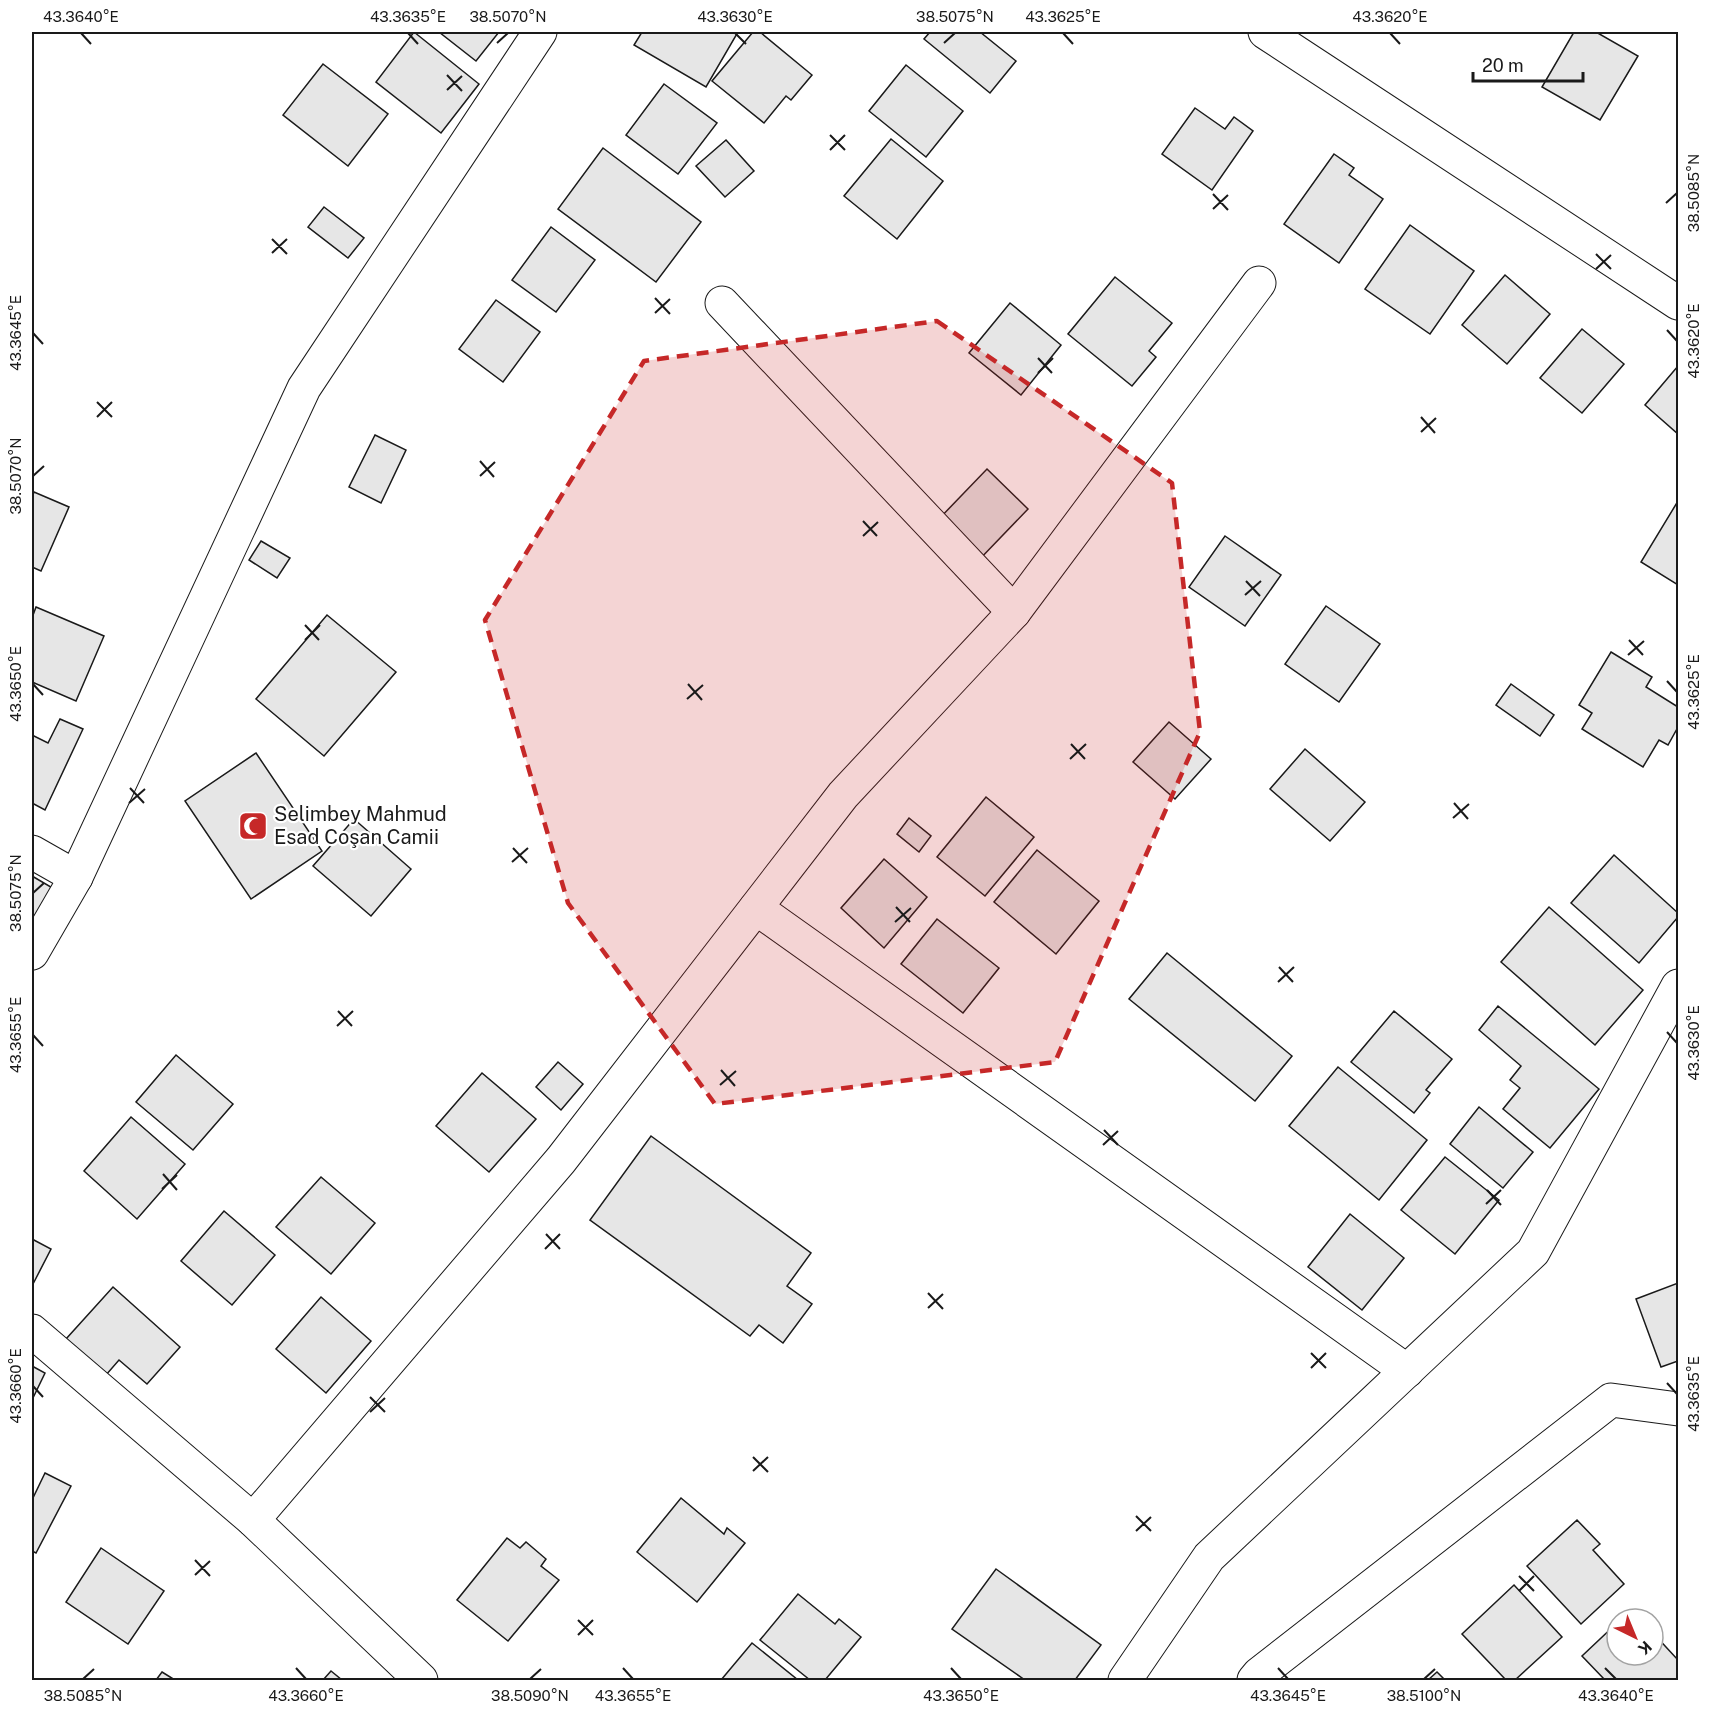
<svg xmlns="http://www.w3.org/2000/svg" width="1710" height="1712" font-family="'Public Sans',sans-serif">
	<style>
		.building { fill: #e6e6e6; stroke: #1a1a1a; stroke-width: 1.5 }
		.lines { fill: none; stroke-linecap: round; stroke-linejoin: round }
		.minor-casing { stroke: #1a1a1a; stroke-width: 35 }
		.minor { stroke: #fff; stroke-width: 33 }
		.marked { fill: #c62828; fill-opacity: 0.2; stroke: #c62828; stroke-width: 4.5; stroke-dasharray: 12 8; stroke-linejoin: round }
		.ticks { fill: none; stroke: #1a1a1a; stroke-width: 2 }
		.labels { text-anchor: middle; stroke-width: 4.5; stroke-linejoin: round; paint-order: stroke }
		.poi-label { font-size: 20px; fill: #1a1a1a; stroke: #fff; text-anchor: start }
		.neatline { fill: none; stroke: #1a1a1a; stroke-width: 2 }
		.ticks-label { font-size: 15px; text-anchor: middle; fill: #1a1a1a }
	</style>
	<rect width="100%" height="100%" fill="#fff"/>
	<g class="building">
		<polygon points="414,32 479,84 441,133 376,82"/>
		<polygon points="439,32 499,32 476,61"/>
		<polygon points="642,32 738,32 706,87 634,45"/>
		<polygon points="753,32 760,32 812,75 791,100 786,96 764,123 712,81"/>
		<polygon points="930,32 980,32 1016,61 990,93 924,39"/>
		<polygon points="1574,32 1596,32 1638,56 1600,120 1542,87"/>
		<polygon points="323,64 388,114 348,166 283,115"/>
		<polygon points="906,65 963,111 926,157 869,111"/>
		<polygon points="664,84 717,123 678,174 626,135"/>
		<polygon points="1195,108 1225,129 1234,117 1253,131 1212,190 1162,154"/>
		<polygon points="891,139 943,181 897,239 844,196"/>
		<polygon points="726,140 754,171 725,197 696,166"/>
		<polygon points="603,148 701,222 656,282 558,209"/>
		<polygon points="1334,154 1354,168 1349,175 1383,199 1339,263 1284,224"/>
		<polygon points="324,207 364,238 348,258 308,227"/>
		<polygon points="1410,225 1474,271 1430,334 1365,289"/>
		<polygon points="551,227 595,260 556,312 512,280"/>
		<polygon points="1505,275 1550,314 1507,364 1462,325"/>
		<polygon points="1115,277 1172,323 1149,351 1156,357 1132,386 1068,334"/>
		<polygon points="496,300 540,332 503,382 459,349"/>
		<polygon points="1010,303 1061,345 1021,395 969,353"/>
		<polygon points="1582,329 1624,364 1582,413 1540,378"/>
		<polygon points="1678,366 1678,434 1645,405"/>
		<polygon points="375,435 406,450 381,503 349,487"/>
		<polygon points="987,469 1028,509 977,562 936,522"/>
		<polygon points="34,492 69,507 41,571 32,567 32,497"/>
		<polygon points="1678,501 1678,585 1641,562"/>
		<polygon points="1225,536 1281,575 1245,626 1189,587"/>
		<polygon points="261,541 290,558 277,578 249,560"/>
		<polygon points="1326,606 1380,644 1339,702 1285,664"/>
		<polygon points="36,607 104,636 76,701 32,682 32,618"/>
		<polygon points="327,615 396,672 324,756 256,699"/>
		<polygon points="1611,652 1652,677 1646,687 1678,707 1678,727 1668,745 1659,740 1643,767 1582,729 1592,713 1579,705"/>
		<polygon points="1511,684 1554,715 1540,736 1496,705"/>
		<polygon points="60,719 83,729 45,810 32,803 32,735 48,743"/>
		<polygon points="1169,722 1211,759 1175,799 1133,762"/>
		<polygon points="1305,749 1365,802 1330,841 1270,789"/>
		<polygon points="256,753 322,851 251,899 185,801"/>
		<polygon points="986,797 1034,837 985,896 937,857"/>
		<polygon points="909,818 931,836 919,852 897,834"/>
		<polygon points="354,819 411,869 371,916 313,866"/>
		<polygon points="1037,850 1099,901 1056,954 994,902"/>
		<polygon points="1614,855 1678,913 1678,917 1639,963 1571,903"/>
		<polygon points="884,859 927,897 884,948 841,908"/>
		<polygon points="32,876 56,890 32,934"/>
		<polygon points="1549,907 1643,990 1595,1045 1501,962"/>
		<polygon points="937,919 999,968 963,1013 901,964"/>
		<polygon points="1167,953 1292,1056 1255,1101 1129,999"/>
		<polygon points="1498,1006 1599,1089 1550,1148 1503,1109 1520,1088 1510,1080 1521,1066 1479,1030"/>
		<polygon points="1394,1011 1452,1059 1426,1090 1430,1093 1414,1113 1351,1062"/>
		<polygon points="176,1055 233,1104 193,1150 136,1102"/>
		<polygon points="558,1062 583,1084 561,1110 536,1087"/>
		<polygon points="1338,1067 1427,1140 1379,1200 1289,1126"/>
		<polygon points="482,1073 536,1119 489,1172 436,1126"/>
		<polygon points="1479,1107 1533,1152 1503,1188 1450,1144"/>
		<polygon points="131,1117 185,1164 137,1219 84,1171"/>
		<polygon points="651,1136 811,1253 787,1286 812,1304 783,1343 759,1325 750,1336 590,1220"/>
		<polygon points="1445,1157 1499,1200 1455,1254 1401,1210"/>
		<polygon points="321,1177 375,1223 331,1274 276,1227"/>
		<polygon points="224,1211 275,1255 232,1305 181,1261"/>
		<polygon points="1350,1214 1404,1258 1362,1310 1308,1267"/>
		<polygon points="32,1239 51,1249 32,1286"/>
		<polygon points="1678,1283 1678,1361 1661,1367 1636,1299"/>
		<polygon points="113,1287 180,1347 147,1384 119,1360 106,1375 66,1339"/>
		<polygon points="321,1297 371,1341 326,1393 276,1349"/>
		<polygon points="32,1366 45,1373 32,1400"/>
		<polygon points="45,1473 71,1486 36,1553 32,1551 32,1500"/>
		<polygon points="681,1498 724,1534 727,1528 745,1543 697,1602 637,1552"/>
		<polygon points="1577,1520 1600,1544 1593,1550 1624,1584 1581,1624 1527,1566"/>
		<polygon points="507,1538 520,1548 526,1542 546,1559 541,1566 559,1580 508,1641 457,1600"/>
		<polygon points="101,1548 164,1591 128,1644 66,1602"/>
		<polygon points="996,1569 1101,1645 1075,1680 1025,1680 952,1629"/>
		<polygon points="1514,1585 1562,1637 1515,1680 1506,1680 1462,1634"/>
		<polygon points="798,1594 835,1624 839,1619 861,1637 825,1680 810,1680 760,1640"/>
		<polygon points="1631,1610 1640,1619 1621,1619"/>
		<polygon points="1617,1623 1617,1655 1653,1655 1653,1633 1678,1660 1678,1680 1605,1680 1582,1656"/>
		<polygon points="752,1643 798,1680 721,1680"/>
		<polygon points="331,1671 342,1680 323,1680"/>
		<polygon points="162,1672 175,1680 156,1680"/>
		<polygon points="1437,1672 1445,1680 1428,1680"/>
	</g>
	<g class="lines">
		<g class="minor-casing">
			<g id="minor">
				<polyline points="1265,32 1678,303"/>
				<polyline points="722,303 1014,612"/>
				<polyline points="32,852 76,877"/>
				<polyline points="756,908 1407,1371"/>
				<polyline points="32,953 76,877 304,388 540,32"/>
				<polyline points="32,1331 253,1520 421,1680"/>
				<polyline points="253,1520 561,1160 843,795 1014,612 1259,283"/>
				<polyline points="1125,1680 1209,1557 1533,1252 1678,986"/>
				<polyline points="1254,1680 1259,1674 1611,1400 1678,1409"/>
			</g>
		</g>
		<use href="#minor" class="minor"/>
	</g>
	<path class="marked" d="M 937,321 L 1172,483 L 1200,732 L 1055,1062 L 715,1104 L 568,903 L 485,620 L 644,361 Z"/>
	<path class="ticks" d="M 81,33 L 91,44M 408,33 L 418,44M 735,33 L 746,44M 1063,33 L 1073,44M 1390,33 L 1400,44M 497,43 L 508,33M 944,43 L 955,33M 447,75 L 462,91M 447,90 L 462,76M 830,135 L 845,150M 830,150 L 845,135M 1213,194 L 1228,210M 1666,203 L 1677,193M 1213,209 L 1228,195M 272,239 L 287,254M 272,253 L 287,239M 1596,254 L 1611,269M 1596,269 L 1611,255M 655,298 L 670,314M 655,313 L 670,299M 1667,330 L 1677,341M 33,333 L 43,344M 1038,358 L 1052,373M 1038,373 L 1053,358M 97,402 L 112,417M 97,417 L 112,402M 1421,417 L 1435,433M 1421,432 L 1436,418M 480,461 L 494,477M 33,476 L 44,466M 480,476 L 495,462M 863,521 L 877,536M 863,536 L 878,522M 1246,581 L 1260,596M 1245,595 L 1261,581M 305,625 L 319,640M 305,640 L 320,625M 1629,640 L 1643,655M 1628,655 L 1644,641M 1667,681 L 1677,692M 33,684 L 43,695M 688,684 L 702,700M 687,699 L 703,685M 1071,744 L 1085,759M 1070,759 L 1086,744M 130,788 L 144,803M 129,803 L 145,789M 1454,803 L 1468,819M 1453,818 L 1469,804M 513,848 L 527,863M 512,862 L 528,848M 33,893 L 44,883M 896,907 L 910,922M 895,922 L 911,908M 1279,967 L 1293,982M 1278,982 L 1294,967M 338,1011 L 352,1026M 337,1026 L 353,1011M 1667,1032 L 1677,1043M 33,1035 L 43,1046M 721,1070 L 735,1086M 720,1085 L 736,1071M 1104,1130 L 1118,1145M 1103,1145 L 1118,1131M 163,1174 L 177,1190M 162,1189 L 177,1175M 1487,1190 L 1501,1205M 1486,1204 L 1501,1190M 546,1234 L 560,1249M 545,1249 L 560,1234M 928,1293 L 943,1309M 928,1308 L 943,1294M 1311,1353 L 1326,1368M 1311,1368 L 1326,1353M 1667,1383 L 1677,1394M 33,1386 L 43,1397M 370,1397 L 385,1412M 370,1412 L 385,1398M 753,1457 L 768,1472M 753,1471 L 768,1457M 1136,1516 L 1151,1531M 1136,1531 L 1151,1517M 195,1560 L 210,1576M 195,1575 L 210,1561M 1519,1576 L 1534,1591M 1519,1591 L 1534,1576M 578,1620 L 593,1635M 578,1635 L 593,1620M 296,1668 L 306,1679M 623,1668 L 633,1679M 951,1668 L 961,1679M 1278,1668 L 1288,1679M 1605,1668 L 1616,1679M 83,1679 L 94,1669M 530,1679 L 541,1669M 1424,1679 L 1435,1669"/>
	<defs>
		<g id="mosque-square" transform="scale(1.5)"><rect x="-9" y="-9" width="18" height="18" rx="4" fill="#c62828" stroke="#fff"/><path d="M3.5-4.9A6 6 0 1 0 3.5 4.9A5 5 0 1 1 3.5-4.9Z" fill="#fff"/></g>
	</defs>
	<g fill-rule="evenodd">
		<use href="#mosque-square" x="253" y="826"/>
	</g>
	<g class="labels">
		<g class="poi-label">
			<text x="274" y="821">Selimbey Mahmud<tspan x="274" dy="23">Esad Coşan Camii</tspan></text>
		</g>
	</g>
	<rect width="1710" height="1712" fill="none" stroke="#ffffff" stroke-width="66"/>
	<g transform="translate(1635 1637) rotate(137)"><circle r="28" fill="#ffffff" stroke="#a3a3a3" stroke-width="1.5"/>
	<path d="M0-4.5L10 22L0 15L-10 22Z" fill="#c62828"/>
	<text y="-9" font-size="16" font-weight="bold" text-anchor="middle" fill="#1a1a1a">K</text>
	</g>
	<path d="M1473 72v9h110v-9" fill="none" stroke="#1a1a1a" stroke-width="3"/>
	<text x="1482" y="72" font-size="18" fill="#1a1a1a" stroke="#ffffff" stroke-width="4.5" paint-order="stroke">20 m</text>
	<rect x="33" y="33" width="1644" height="1646" class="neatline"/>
	<g class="ticks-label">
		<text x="81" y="22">43.3640°E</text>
		<text x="408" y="22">43.3635°E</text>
		<text x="508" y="22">38.5070°N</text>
		<text x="735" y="22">43.3630°E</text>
		<text x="955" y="22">38.5075°N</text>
		<text x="1063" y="22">43.3625°E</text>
		<text x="1390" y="22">43.3620°E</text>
		<text transform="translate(1694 193) rotate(-90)" y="5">38.5085°N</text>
		<text transform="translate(16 333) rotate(-90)" y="5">43.3645°E</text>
		<text transform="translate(1694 341) rotate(-90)" y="5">43.3620°E</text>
		<text transform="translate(16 476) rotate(-90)" y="5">38.5070°N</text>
		<text transform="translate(16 684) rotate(-90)" y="5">43.3650°E</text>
		<text transform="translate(1694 692) rotate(-90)" y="5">43.3625°E</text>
		<text transform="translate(16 893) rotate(-90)" y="5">38.5075°N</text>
		<text transform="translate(16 1035) rotate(-90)" y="5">43.3655°E</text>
		<text transform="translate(1694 1043) rotate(-90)" y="5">43.3630°E</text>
		<text transform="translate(16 1386) rotate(-90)" y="5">43.3660°E</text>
		<text transform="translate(1694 1394) rotate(-90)" y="5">43.3635°E</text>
		<text x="83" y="1701">38.5085°N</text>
		<text x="306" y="1701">43.3660°E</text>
		<text x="530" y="1701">38.5090°N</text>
		<text x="633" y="1701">43.3655°E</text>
		<text x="961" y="1701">43.3650°E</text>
		<text x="1288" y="1701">43.3645°E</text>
		<text x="1424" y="1701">38.5100°N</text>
		<text x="1616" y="1701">43.3640°E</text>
	</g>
</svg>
